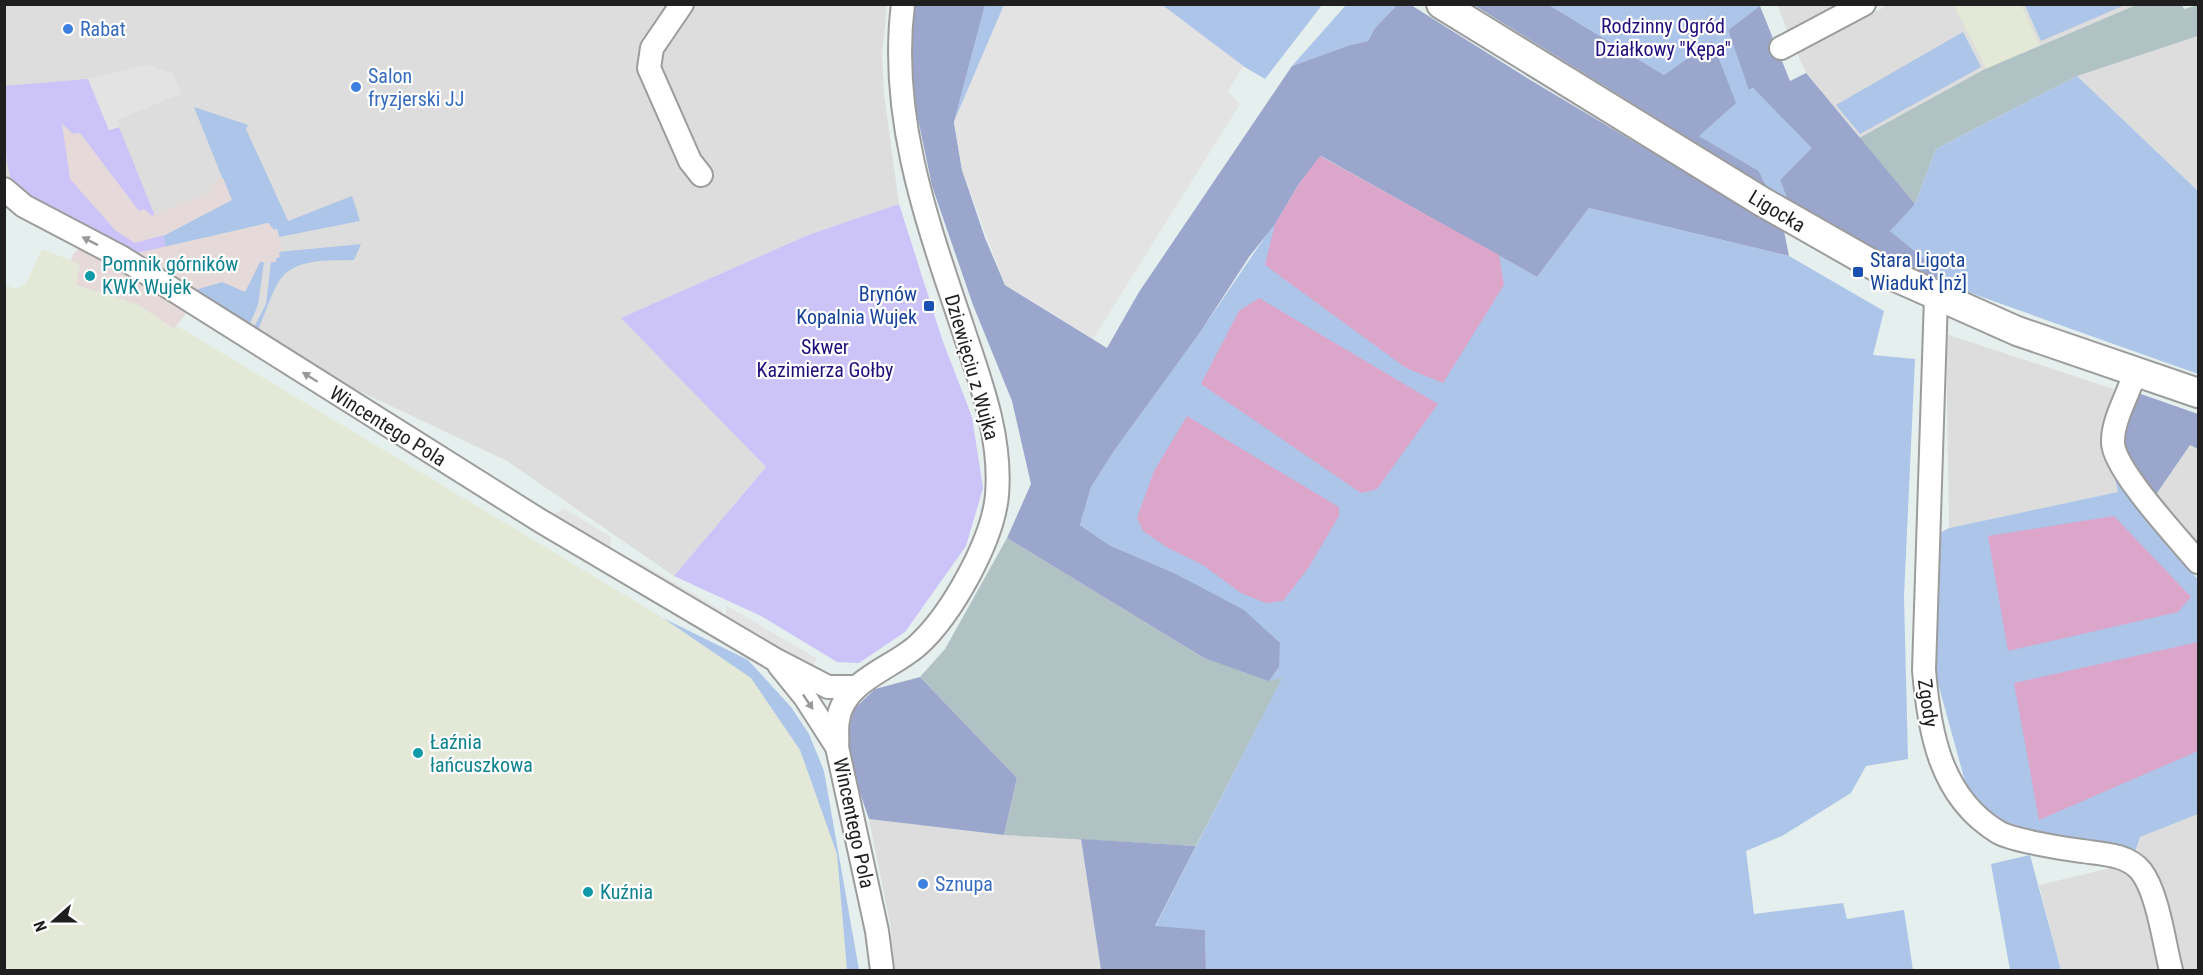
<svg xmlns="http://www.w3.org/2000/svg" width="2203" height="975" font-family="'Roboto Condensed',sans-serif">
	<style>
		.residential { fill: #dcdddc }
		.industrial { fill: #e4e8d7 }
		.construction { fill: #b1c2c4 }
		.grass { fill: #acc5e8 }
		.forest { fill: #9ba6cd }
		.park { fill: #ccc3f8 }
		.parking { fill: #e3e3e3 }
		.plaza { fill: #e5dad9 }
		.water { fill: #dca6cb }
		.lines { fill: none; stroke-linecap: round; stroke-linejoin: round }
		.minor-casing { stroke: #9c9c9c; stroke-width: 26 }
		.tertiary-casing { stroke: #9c9c9c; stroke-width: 32 }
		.minor { stroke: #fff; stroke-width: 22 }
		.tertiary { stroke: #fff; stroke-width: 28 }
		.oneway { fill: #9a9a9a }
		.shop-dot { fill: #3f7fe0; stroke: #fff; stroke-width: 2 }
		.transit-dot { fill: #1a4fb4; stroke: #fff; stroke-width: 2 }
		.culture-dot { fill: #0f9aa8; stroke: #fff; stroke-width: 2 }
		.labels { text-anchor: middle; stroke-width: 4.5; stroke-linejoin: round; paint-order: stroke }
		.park-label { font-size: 20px; fill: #200e7b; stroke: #fff }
		.shop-label { font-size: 20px; fill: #366cbe; stroke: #fff; text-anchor: start }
		.street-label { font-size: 20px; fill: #1f1f1f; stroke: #fff }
		.transit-label { font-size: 20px; fill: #164399; stroke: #fff; text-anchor: start }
		.culture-label { font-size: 20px; fill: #0d838f; stroke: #fff; text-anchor: start }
	</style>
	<rect width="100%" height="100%" fill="#e5efed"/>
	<g class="residential">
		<polygon points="1777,4 1841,5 1788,32"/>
		<polygon points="4,5 887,5 882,55 884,95 899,204 808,235 622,318 766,467 674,576 507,461 256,342 5,198"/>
		<polygon points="1888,5 2136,5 1983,70 1859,138 1806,73 1797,53"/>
		<polygon points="2198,36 2198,191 2077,76"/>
		<polygon points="1946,334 2119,391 2105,431 2118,492 1949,528"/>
		<polygon points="2191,444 2198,449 2198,547 2155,496"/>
		<polygon points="2198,814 2198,970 2061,970 2039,885 2132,863 2140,837"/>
		<polygon points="869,819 1004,835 1081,839 1101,970 894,970 891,928"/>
	</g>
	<g class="industrial">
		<polygon points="1954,5 2021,5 2040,45 1986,69"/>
		<polygon points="42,249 80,264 76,285 137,304 174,329 177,326 663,618 751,678 800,750 837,854 847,970 5,970 5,285 16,289 26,284"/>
	</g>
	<g class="construction">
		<polygon points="2136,5 2182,5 2184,9 2198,5 2198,36 2077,76 1936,149 1915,204 1859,138 1983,70"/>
		<polygon points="1007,538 1204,658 1283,677 1196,846 1004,835 1017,778 920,677 945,649"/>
	</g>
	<g class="grass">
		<polygon points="985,5 1004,5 954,122"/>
		<polygon points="1162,5 1322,5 1265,79 1243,66"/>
		<polygon points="1346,5 1397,5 1375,28 1368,41 1350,45 1292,66"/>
		<polygon points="1549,5 1762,5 1728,30 1750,90 1753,88 1813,148 1780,180 1788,201 1766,186 1759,171 1699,136 1712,41 1664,75"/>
		<polygon points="2025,5 2125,5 2041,41"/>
		<polygon points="1963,32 1981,67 1860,134 1836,105"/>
		<polygon points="2077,76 2198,191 2198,374 1948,285 1889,230 1915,204 1936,149"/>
		<polygon points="194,107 248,125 246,129 288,221 352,196 360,221 279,237 277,229 274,230 268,223 166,248 163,236 231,200"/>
		<polygon points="1320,156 1537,277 1589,208 1789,256 1884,311 1873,355 1915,359 1904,596 1908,759 1866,766 1851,793 1782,836 1746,851 1754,914 1843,903 1847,919 1904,910 1913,970 1206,970 1205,930 1155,927 1282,678 1269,681 1279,667 1204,590 1174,573 1109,545 1080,525 1091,487 1114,451 1201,331"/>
		<path d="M 361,244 L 354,260 C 328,261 293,257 278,283 C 270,296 264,318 256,334 L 252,331 L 266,304 L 271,262 L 275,262 L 279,252 Z"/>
		<polygon points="260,262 264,262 258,305 248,328 191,291 222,282"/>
		<polygon points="2115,478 2198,580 2198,814 2140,837 2134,855 2009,828 1969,796 1933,665 1938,534 1949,528 2118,492"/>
		<polygon points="663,618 748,660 791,707 809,734 824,771 859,970 847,970 837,854 800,750 751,678"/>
		<polygon points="2030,855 2061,970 2010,970 1991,864"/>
	</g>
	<g class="forest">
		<polygon points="913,5 985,5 954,122 962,170 985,238 1005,285 1107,348 1139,292 1292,66 1350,45 1368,41 1375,28 1397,5 1411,5 1527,78 1784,231 1789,256 1589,208 1537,277 1321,156 1299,184 1275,224 1249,257 1201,331 1114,451 1091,487 1080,525 1109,545 1174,573 1244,610 1280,643 1279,667 1269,681 1204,658 1007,538 1031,484 1012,401 973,305 932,186 917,114 912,78"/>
		<polygon points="1474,5 1549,5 1664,75 1712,41 1736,103 1699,136 1759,171 1766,186"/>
		<polygon points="1760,6 1790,81 1806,73 1915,204 1890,231 1953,283 1948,285 1892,260 1788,201 1780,180 1812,148 1753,88 1749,90 1728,30"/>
		<polygon points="2138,393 2198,414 2198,449 2190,445 2155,496 2126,455 2119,438"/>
		<polygon points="920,677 1017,778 1004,835 869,819 844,747 854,709 875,689"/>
		<polygon points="1081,839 1196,846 1155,926 1205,930 1206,970 1101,970"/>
	</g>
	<g class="park">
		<path d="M 88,79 L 109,130 L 119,127 L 163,236 L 166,248 C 156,250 144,255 134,254 C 110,252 25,203 13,182 C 3,167 5,106 4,86 Z"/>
		<polygon points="899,204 942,339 972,417 983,488 966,546 905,632 859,663 837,662 761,616 674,576 766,467 621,318 808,235"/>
	</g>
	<g class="parking">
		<polygon points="1004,5 1162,5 1243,66 1228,91 1240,104 1093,339 1005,285 962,170 954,122"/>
		<polygon points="146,65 173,73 181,94 117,120 119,127 109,130 88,79"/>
		<polygon points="565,509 611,537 610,552 549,516"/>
		<polygon points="636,560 723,611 721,618 629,563"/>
		<polygon points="727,606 816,658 813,671 724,620"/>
	</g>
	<g class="plaza">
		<polygon points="62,124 73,134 80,133 139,211 144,209 152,216 155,214 213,192 211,187 215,185 214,181 223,178 232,200 167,234 135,243 115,230 70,179"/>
		<polygon points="268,223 274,230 277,229 283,251 279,252 280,257 276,258 276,262 260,262 245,292 222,282 191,291 197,299 174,329 137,304 76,285 80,265 71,261 73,254 85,243 92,227 133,254"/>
	</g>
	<g class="water">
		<polygon points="1320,156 1499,255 1504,285 1443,383 1406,368 1265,265 1275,224 1299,184"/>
		<polygon points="1259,298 1438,404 1377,489 1361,493 1201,384 1239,311"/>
		<polygon points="1187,416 1339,507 1339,516 1309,567 1283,601 1266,603 1241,593 1203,565 1168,548 1143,531 1137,518 1154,471"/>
		<polygon points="2114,516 2191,597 2178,612 2008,651 1988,536"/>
		<polygon points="2198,642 2198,751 2039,820 2014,683"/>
	</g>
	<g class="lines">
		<g class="minor-casing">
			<g id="minor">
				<polyline points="682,4 652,48 649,68 690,161 701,175"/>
				<polyline points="1781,48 1864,4"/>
				<polyline points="4,189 24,206 121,257 539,520 774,659 828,687 857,687"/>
				<path d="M 1936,297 L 1924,670 C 1929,731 1940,797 1998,832 C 2011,840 2065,849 2082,851 C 2102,854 2127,854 2141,871 C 2158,893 2164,943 2171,970"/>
				<path d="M 2135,372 C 2129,394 2112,420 2113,443 C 2114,470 2179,539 2198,562"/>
				<polyline points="779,665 805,697 837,747 877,931 882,970"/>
				<path d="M 837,747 C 838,739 836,729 838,720 C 843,681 893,668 918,645 C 952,614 993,540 997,495 C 1002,435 979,378 961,323 C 926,219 889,115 903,4"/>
			</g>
		</g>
		<g class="tertiary-casing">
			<polyline id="tertiary" points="1441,4 1761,201 1891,275 2017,331 2198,393"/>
		</g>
		<use href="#minor" class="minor"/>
		<use href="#tertiary" class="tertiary"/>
	</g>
	<defs><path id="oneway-solid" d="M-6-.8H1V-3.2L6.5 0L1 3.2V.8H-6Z" transform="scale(1.5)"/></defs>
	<g class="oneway">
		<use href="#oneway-solid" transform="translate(90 241) rotate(-153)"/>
		<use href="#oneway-solid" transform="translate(310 377) rotate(-148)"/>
		<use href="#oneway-solid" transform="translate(808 702) rotate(56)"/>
	</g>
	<g class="shop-dot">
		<circle cx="68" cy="29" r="6"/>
		<circle cx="356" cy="87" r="6"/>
		<circle cx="923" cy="884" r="6"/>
	</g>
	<g class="transit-dot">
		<rect x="1852" y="266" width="12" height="12" rx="3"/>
		<rect x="923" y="300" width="12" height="12" rx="3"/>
	</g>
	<g class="culture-dot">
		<circle cx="90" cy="276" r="6"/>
		<circle cx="418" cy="753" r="6"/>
		<circle cx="588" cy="892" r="6"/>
	</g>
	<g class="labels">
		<g class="park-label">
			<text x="1663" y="33">Rodzinny Ogród<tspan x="1663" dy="23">Działkowy "Kępa"</tspan></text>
			<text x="825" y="354">Skwer<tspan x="825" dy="23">Kazimierza Gołby</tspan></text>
		</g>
		<g class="shop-label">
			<text x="80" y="36">Rabat</text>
			<text x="368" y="83">Salon<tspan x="368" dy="23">fryzjerski JJ</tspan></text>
			<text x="935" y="891">Sznupa</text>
		</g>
		<g class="street-label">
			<text transform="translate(1777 211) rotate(31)" y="7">Ligocka</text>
			<text transform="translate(972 367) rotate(74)" y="7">Dziewięciu z Wujka</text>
			<text transform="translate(388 426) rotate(32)" y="7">Wincentego Pola</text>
			<text transform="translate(1928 703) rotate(82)" y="7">Zgody</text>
			<text transform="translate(854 823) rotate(78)" y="7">Wincentego Pola</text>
		</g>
		<g class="transit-label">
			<text x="1870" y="267">Stara Ligota<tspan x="1870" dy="23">Wiadukt [nż]</tspan></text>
			<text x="917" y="301" text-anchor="end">Brynów<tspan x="917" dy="23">Kopalnia Wujek</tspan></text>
		</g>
		<g class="culture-label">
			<text x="102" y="271">Pomnik górników<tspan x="102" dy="23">KWK Wujek</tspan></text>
			<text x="430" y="749">Łaźnia<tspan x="430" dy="23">łańcuszkowa</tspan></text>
			<text x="600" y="899">Kuźnia</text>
		</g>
	</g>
	<rect width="2203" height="975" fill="none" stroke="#1f1f1f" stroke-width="12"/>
	<g transform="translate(54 921) rotate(249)" stroke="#ffffff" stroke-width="4.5" paint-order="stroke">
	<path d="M0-4.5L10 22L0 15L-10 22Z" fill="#1f1f1f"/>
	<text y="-9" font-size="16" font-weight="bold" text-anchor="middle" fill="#1f1f1f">N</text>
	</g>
</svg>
